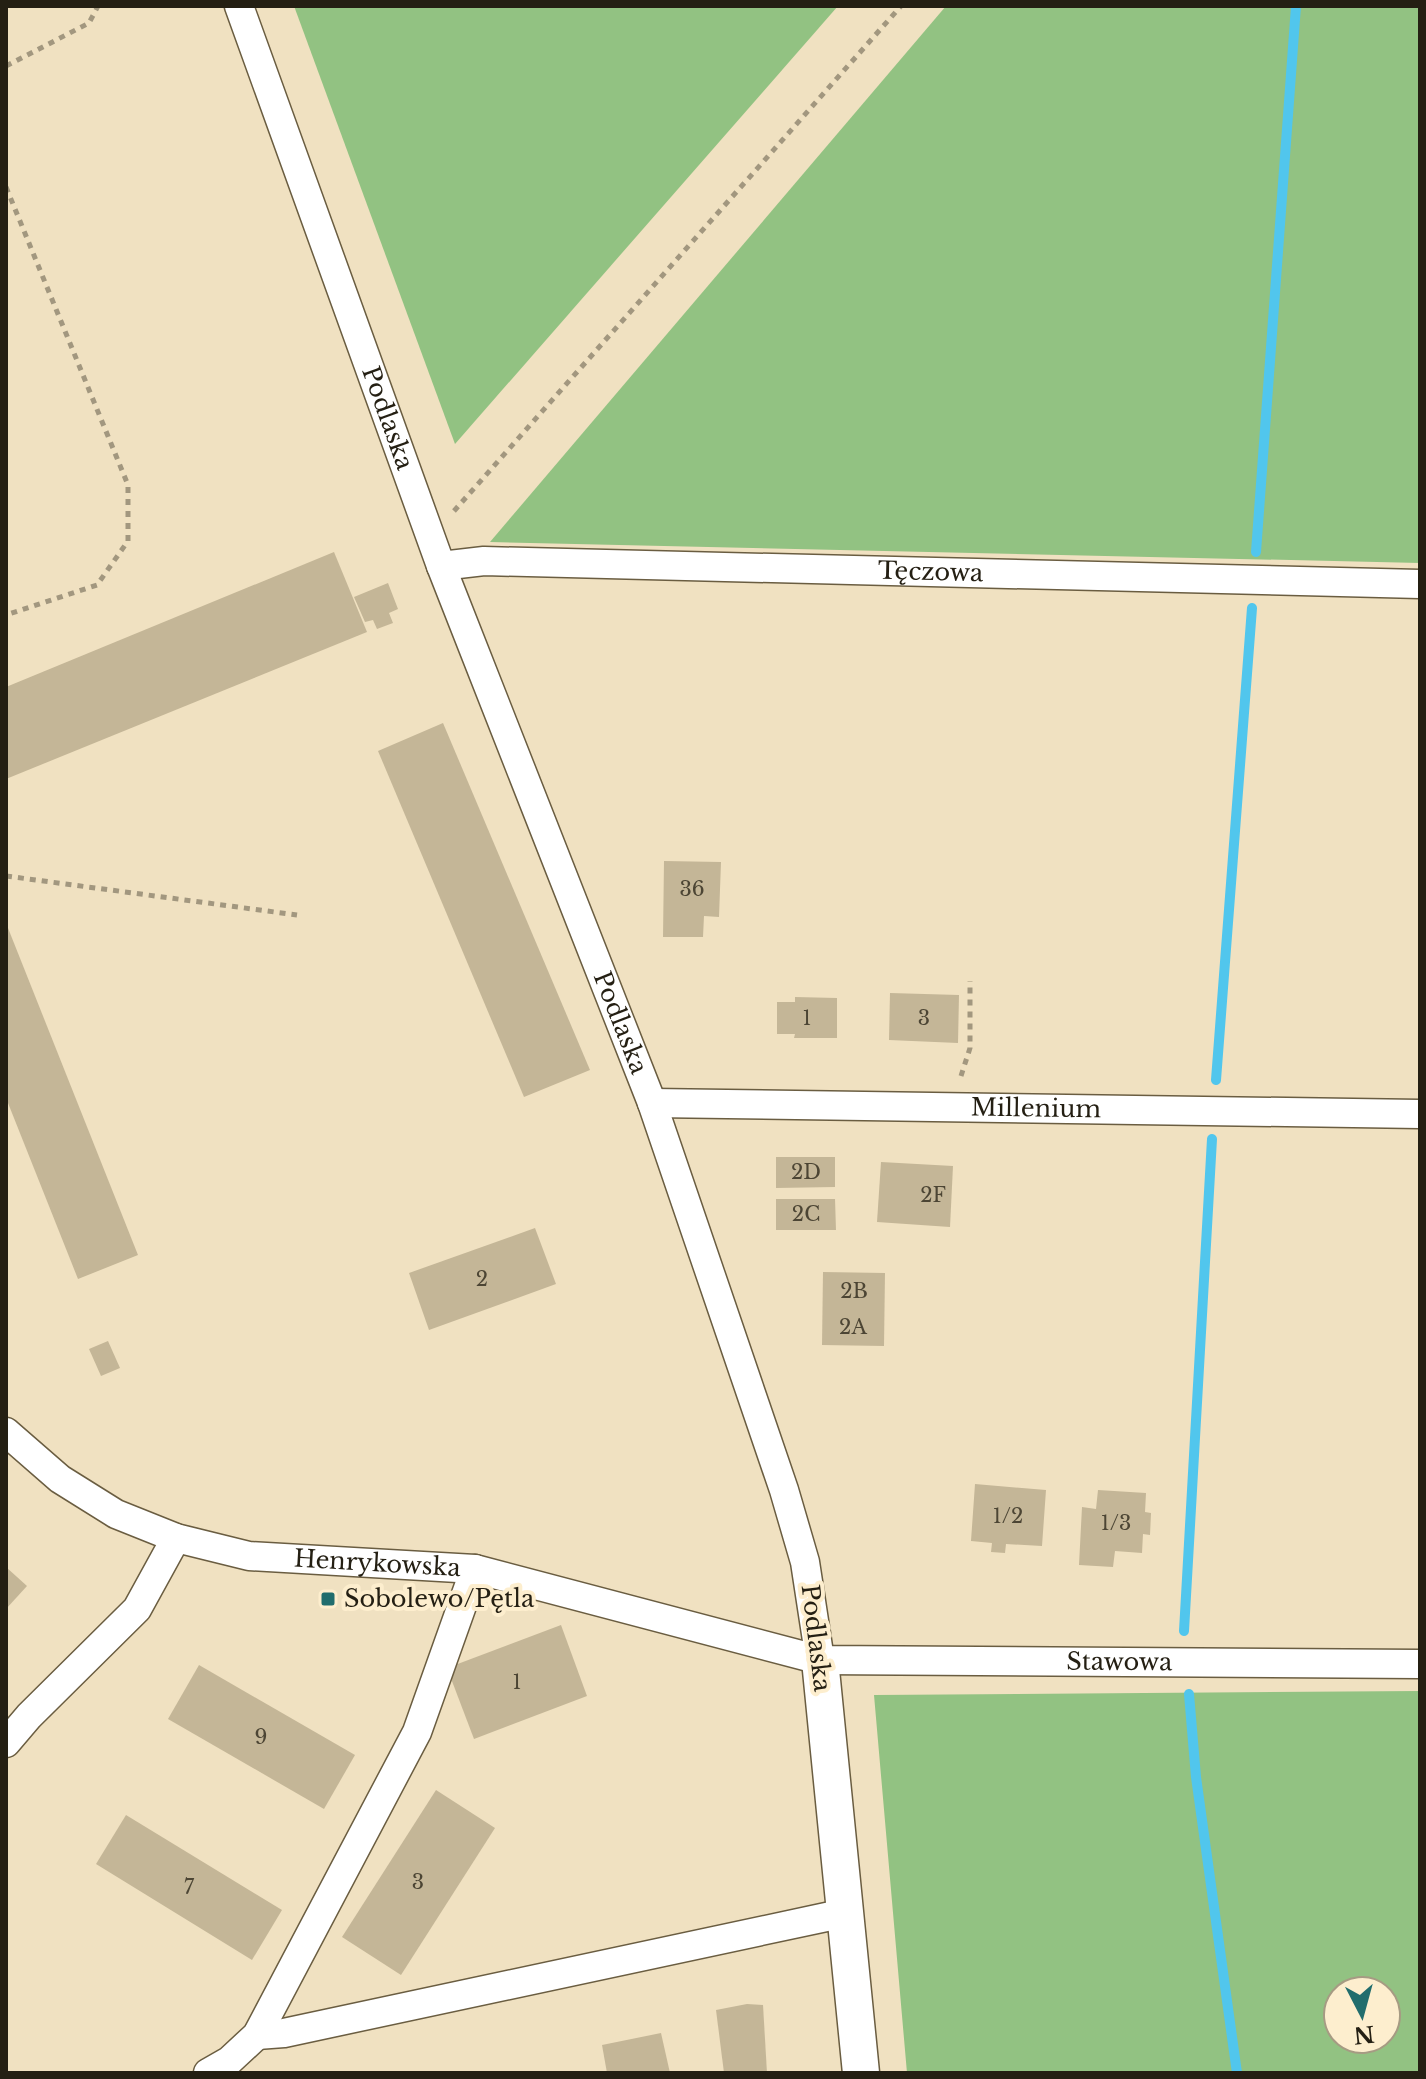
<svg xmlns="http://www.w3.org/2000/svg" width="1426" height="2079" font-family="'Libre Baskerville',serif">
	<style>
		.green { fill: #92c282; fill-rule: evenodd }
		.lines { fill: none; stroke-linecap: round; stroke-linejoin: round }
		.stream { stroke: #51c6ed; stroke-width: 10 }
		.building { fill: #c4b697 }
		.minor-casing { stroke: #6a5d41; stroke-width: 31 }
		.tertiary-casing { stroke: #6a5d41; stroke-width: 39 }
		.path { stroke: #a2977f; stroke-width: 5; stroke-dasharray: 6 6; stroke-linecap: butt }
		.minor { stroke: #fff; stroke-width: 28 }
		.tertiary { stroke: #fff; stroke-width: 36 }
		.poi-dot { fill: #216d6d; stroke: #fdeece; stroke-width: 3 }
		.labels { text-anchor: middle; stroke-width: 8; stroke-linejoin: round; paint-order: stroke }
		.number-label { font-size: 20px; fill: #4c4534 }
		.street-label { font-size: 24px; fill: #241f13; stroke: #fdeece }
		.poi-label { font-size: 24px; fill: #241f13; stroke: #fdeece; text-anchor: start }
	</style>
	<rect width="100%" height="100%" fill="#f0e1c1"/>
	<g class="green">
		<polygon points="294,6 838,6 455,444"/>
		<polygon points="946,6 1420,6 1420,563 490,542"/>
		<path d="M 1420,1691 L 1420,2073 L 907,2073 L 874,1695 ZM 1338,1991 L 1386,1991 L 1386,2039 L 1338,2039 Z"/>
	</g>
	<g class="lines">
		<g class="stream">
			<polyline points="1256,552 1296,6"/>
			<polyline points="1216,1080 1252,608"/>
			<polyline points="1184,1631 1212,1139"/>
			<polyline points="1189,1694 1196,1777 1237,2073"/>
		</g>
	</g>
	<g class="building">
		<polygon points="334,552 367,632 6,779 6,687"/>
		<polygon points="388,583 398,609 389,613 393,623 377,629 373,620 365,622 354,597"/>
		<polygon points="443,723 590,1070 524,1097 378,751"/>
		<polygon points="664,861 721,862 719,917 704,916 703,937 663,937"/>
		<polygon points="6,923 138,1255 78,1279 6,1098"/>
		<polygon points="890,993 959,995 958,1043 889,1040"/>
		<polygon points="795,997 837,998 837,1038 794,1038 795,1034 777,1034 777,1002 795,1002"/>
		<polygon points="776,1157 835,1157 835,1187 776,1188"/>
		<polygon points="881,1162 953,1166 950,1227 877,1222"/>
		<polygon points="776,1199 835,1199 836,1230 776,1230"/>
		<polygon points="535,1228 556,1284 429,1330 409,1273"/>
		<polygon points="823,1272 885,1273 884,1346 822,1345"/>
		<polygon points="108,1341 120,1368 101,1376 89,1349"/>
		<polygon points="975,1484 1046,1490 1042,1546 1006,1544 1005,1553 991,1552 992,1543 971,1541"/>
		<polygon points="1098,1490 1146,1493 1145,1512 1151,1513 1150,1535 1143,1534 1142,1553 1115,1551 1113,1567 1079,1565 1082,1507 1096,1509"/>
		<polygon points="6,1567 27,1586 6,1609"/>
		<polygon points="561,1625 587,1696 474,1739 447,1668"/>
		<polygon points="199,1665 355,1755 324,1809 168,1719"/>
		<polygon points="436,1790 495,1828 401,1975 342,1937"/>
		<polygon points="126,1815 282,1910 252,1960 96,1864"/>
		<polygon points="747,2004 763,2005 767,2073 724,2073 716,2010"/>
		<polygon points="661,2033 670,2073 607,2073 602,2045"/>
	</g>
	<g class="lines">
		<g class="minor-casing">
			<g id="minor">
				<path id="s1" d="M 239,6 L 441,566 L 652,1103 L 784,1490 L 805,1562 L 820,1660"/>
				<path id="s2" d="M 441,566 L 484,561 L 1420,584"/>
				<path id="s3" d="M 652,1103 L 1420,1114"/>
				<path id="s4" d="M 6,1432 L 60,1479 L 116,1514 L 176,1538 L 249,1556 L 475,1569 L 820,1660 L 1420,1664"/>
				<polyline points="6,1743 29,1716 137,1609 176,1538"/>
				<polyline points="257,2035 284,2033 845,1913"/>
				<polyline points="208,2073 229,2061 257,2035 417,1732 475,1569"/>
			</g>
		</g>
		<g class="tertiary-casing">
			<polyline id="tertiary" points="820,1660 861,2073"/>
		</g>
		<g class="path">
			<polyline points="6,66 89,23 98,6"/>
			<polyline points="6,187 128,485 128,541 97,585 6,615"/>
			<polyline points="454,511 901,6"/>
			<polyline points="6,876 297,915"/>
			<polyline points="961,1076 970,1048 970,981"/>
		</g>
		<use href="#minor" class="minor"/>
		<use href="#tertiary" class="tertiary"/>
	</g>
	<rect class="poi-dot" x="320" y="1591" width="16" height="16" rx="4"/>
	<g class="labels">
		<g class="number-label">
			<text x="692" y="896">36</text>
			<text x="807" y="1025">1</text>
			<text x="924" y="1025">3</text>
			<text x="806" y="1179">2D</text>
			<text x="933" y="1202">2F</text>
			<text x="806" y="1221">2C</text>
			<text x="482" y="1286">2</text>
			<text x="854" y="1298">2B</text>
			<text x="853" y="1334">2A</text>
			<text x="1008" y="1523">1/2</text>
			<text x="1116" y="1530">1/3</text>
			<text x="517" y="1689">1</text>
			<text x="261" y="1744">9</text>
			<text x="418" y="1889">3</text>
			<text x="189" y="1894">7</text>
		</g>
		<g class="street-label">
			<text dy="8" stroke="none"><textPath href="#s1" startOffset="438">Podlaska</textPath></text>
			<text dy="8" stroke="none"><textPath href="#s2" startOffset="490">Tęczowa</textPath></text>
			<text dy="8" stroke="none"><textPath href="#s1" startOffset="1086">Podlaska</textPath></text>
			<text dy="8" stroke="none"><textPath href="#s3" startOffset="384">Millenium</textPath></text>
			<text dy="8" stroke="none"><textPath href="#s4" startOffset="406">Henrykowska</textPath></text>
			<text transform="translate(816 1638) rotate(83)" y="8">Podlaska</text>
			<text dy="8" stroke="none"><textPath href="#s4" startOffset="1160">Stawowa</textPath></text>
		</g>
		<g class="poi-label">
			<text x="344" y="1607">Sobolewo/Pętla</text>
		</g>
	</g>
	<rect width="1426" height="2079" fill="none" stroke="#241f13" stroke-width="16"/>
	<g transform="translate(1362 2015) rotate(174)"><circle r="38" fill="#fdeece" stroke="#a69b83" stroke-width="2"/>
	<path d="M0-6L14 30L0 20L-14 30Z" fill="#216d6d"/>
	<text y="-12" font-size="22" font-weight="bold" text-anchor="middle" fill="#241f13">N</text>
	</g>
</svg>
